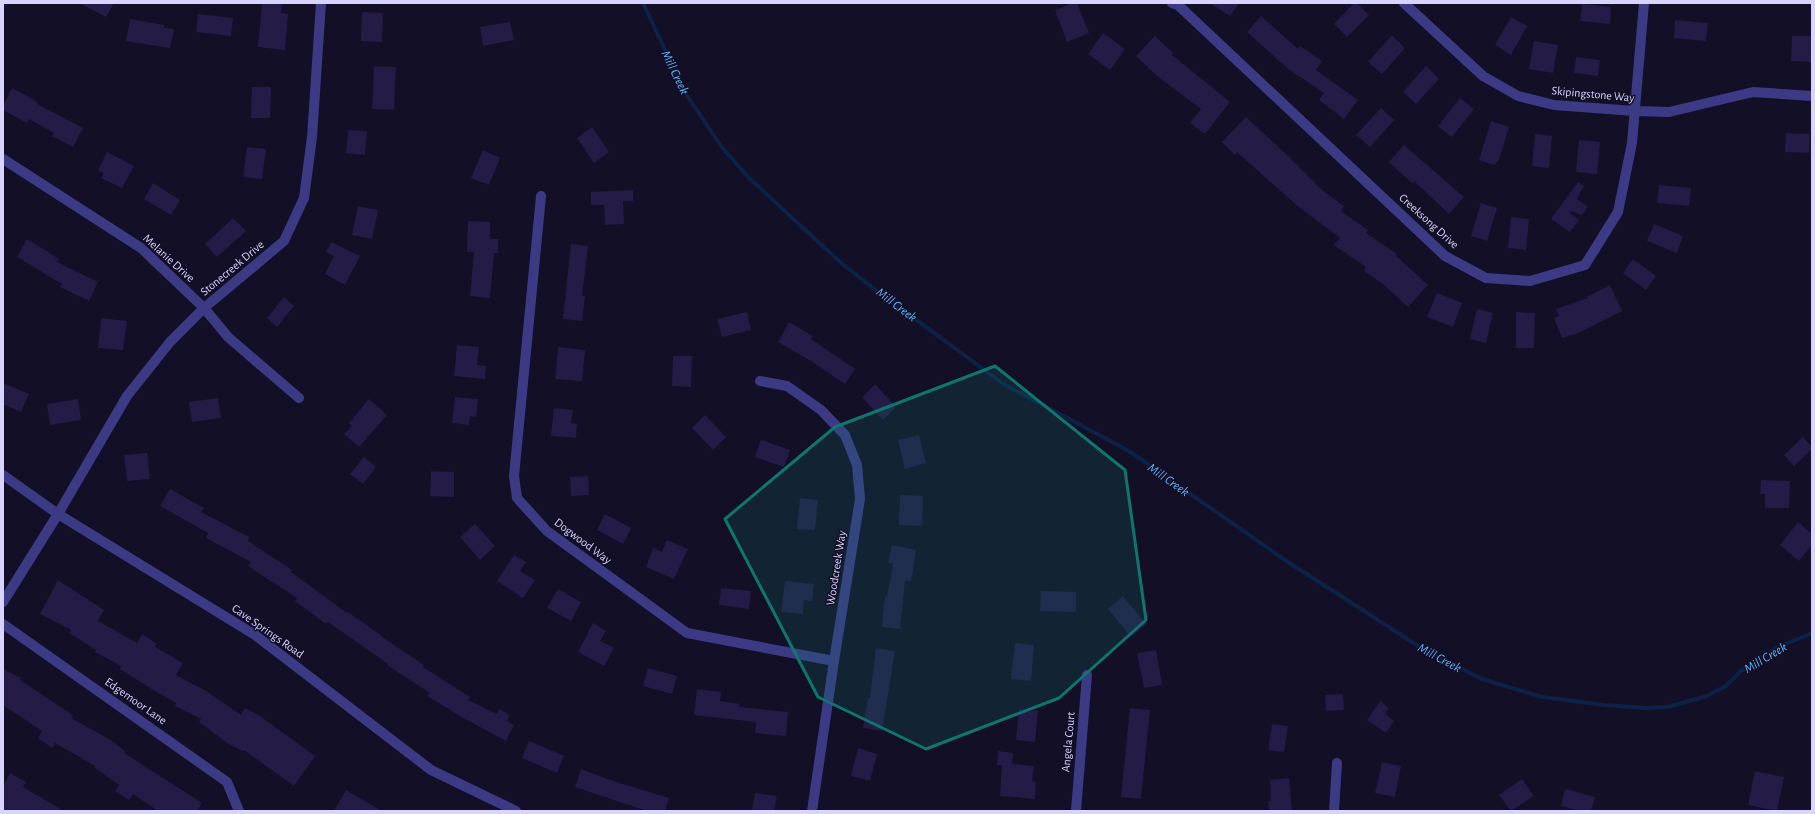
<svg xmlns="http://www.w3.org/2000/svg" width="1815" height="814" font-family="'Alegreya Sans',sans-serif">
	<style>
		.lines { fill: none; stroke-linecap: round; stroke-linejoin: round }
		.stream { stroke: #0c2248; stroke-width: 4 }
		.building { fill: #241b47 }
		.minor { stroke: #3d3a85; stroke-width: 10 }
		.marked { fill: #0f766e; fill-opacity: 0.2; stroke: #0f766e; stroke-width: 3; stroke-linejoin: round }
		.labels { text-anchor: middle; stroke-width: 3; stroke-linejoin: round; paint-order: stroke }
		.street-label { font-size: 12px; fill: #d9d4ff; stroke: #130f26 }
		.water-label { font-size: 13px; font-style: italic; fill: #62b6ff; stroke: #130f26 }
	</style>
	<rect width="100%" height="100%" fill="#130f26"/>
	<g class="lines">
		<polyline class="stream" points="643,3 686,94 721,146 748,177 840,262 873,288 1002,383 1129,451 1285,560 1426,651 1482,679 1542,697 1604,705 1646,708 1667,707 1707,696 1726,686 1741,671 1776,648 1812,633"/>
	</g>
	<g class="building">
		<polygon points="79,3 114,3 106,17"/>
		<polygon points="262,3 282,3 281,13 288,14 285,50 258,47"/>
		<polygon points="1072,3 1077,3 1089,33 1067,42 1055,10"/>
		<polygon points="1210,3 1239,3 1230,16"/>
		<polygon points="1354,3 1357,3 1369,15 1347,37 1334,24"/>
		<polygon points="1582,4 1611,7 1610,24 1580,21"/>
		<polygon points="362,12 383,13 382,42 361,41"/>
		<polygon points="198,14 233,18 231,36 196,32"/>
		<polygon points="1261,16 1298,49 1300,46 1322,61 1316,70 1358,100 1344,119 1319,100 1324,93 1288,69 1247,32"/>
		<polygon points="1511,17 1527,26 1511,55 1495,45"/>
		<polygon points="130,19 164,25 164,28 174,29 170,48 126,41"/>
		<polygon points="1675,20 1708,23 1706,41 1674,38"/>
		<polygon points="510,22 514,40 483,46 480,27"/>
		<polygon points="1103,33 1125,49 1110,70 1088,54"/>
		<polygon points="1392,35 1405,48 1382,74 1368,62"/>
		<polygon points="1155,36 1173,53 1172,55 1230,102 1205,134 1190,123 1201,109 1157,76 1136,56"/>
		<polygon points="1792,36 1812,36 1811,62 1791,61"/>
		<polygon points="1534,41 1558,45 1553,73 1529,69"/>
		<polygon points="1576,57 1600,60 1598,76 1574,73"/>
		<polygon points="374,66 396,67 394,110 372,109"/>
		<polygon points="1426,66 1439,79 1416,104 1403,92"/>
		<polygon points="252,87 271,87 270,118 251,118"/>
		<polygon points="12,88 38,102 37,104 83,128 73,147 52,136 54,133 29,119 27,123 3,110 3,106"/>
		<polygon points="1460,98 1474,109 1452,137 1438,126"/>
		<polygon points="1381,108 1394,120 1370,147 1356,135"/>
		<polygon points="1246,117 1287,155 1322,190 1344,206 1341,211 1368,230 1366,233 1397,254 1396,256 1428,285 1408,307 1383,284 1364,271 1366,267 1334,245 1340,238 1295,204 1237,152 1235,155 1222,142"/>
		<polygon points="1491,121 1509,127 1499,160 1494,165 1479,160"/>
		<polygon points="592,127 609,152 594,163 577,138"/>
		<polygon points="348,130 367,131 365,155 346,153"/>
		<polygon points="1786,133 1810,134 1809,153 1785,152"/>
		<polygon points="1535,134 1552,136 1549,168 1532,166"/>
		<polygon points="1579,140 1600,142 1597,174 1576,172"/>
		<polygon points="1404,145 1464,197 1449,214 1414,181 1412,183 1389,162"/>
		<polygon points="247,147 266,149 262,179 243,177"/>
		<polygon points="483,150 500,158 489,185 471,178"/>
		<polygon points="107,152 134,166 122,188 101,178 104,173 98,170"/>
		<polygon points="1578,182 1584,186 1577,199 1588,207 1582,215 1571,211 1570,213 1579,220 1570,232 1551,219"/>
		<polygon points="153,183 180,200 171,215 144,199"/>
		<polygon points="1659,185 1691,188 1689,206 1657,203"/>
		<polygon points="633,190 633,201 623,201 624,224 605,225 604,205 591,205 591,192"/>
		<polygon points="1481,203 1497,208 1487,241 1471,236"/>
		<polygon points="358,206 378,210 372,239 352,235"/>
		<polygon points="1511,217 1529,219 1526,250 1508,248"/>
		<polygon points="233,218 246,231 217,257 205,244"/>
		<polygon points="468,221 490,222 490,239 498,239 498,253 494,253 490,298 470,296 474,252 467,252"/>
		<polygon points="1654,224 1683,236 1677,253 1647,241"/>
		<polygon points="27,239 59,259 57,262 98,282 89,301 60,287 62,284 17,257"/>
		<polygon points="331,242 360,256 345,285 325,274 334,256 326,252"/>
		<polygon points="571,244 588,246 582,296 585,296 582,321 563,319"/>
		<polygon points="1633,259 1656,276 1646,290 1623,273"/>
		<polygon points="1610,285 1622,311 1578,333 1562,338 1554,318 1559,316 1556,309 1588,298 1587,297"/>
		<polygon points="1437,293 1462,303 1453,327 1427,317"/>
		<polygon points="284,297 294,306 277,327 267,318"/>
		<polygon points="1477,309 1493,313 1486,343 1470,339"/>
		<polygon points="747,312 751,330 722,337 717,319"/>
		<polygon points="1516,312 1535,313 1534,348 1516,348"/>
		<polygon points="101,318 127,321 123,350 98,348"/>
		<polygon points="789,322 813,336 811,339 855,369 845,384 811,361 778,342"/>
		<polygon points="457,345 479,347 477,365 486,366 485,379 454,376"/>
		<polygon points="558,347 585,350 582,381 555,379"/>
		<polygon points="673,356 692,356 691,387 672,386"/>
		<polygon points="3,383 29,394 21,412 3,404"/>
		<polygon points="875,384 896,407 883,420 862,397"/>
		<polygon points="455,397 478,399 476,417 470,416 469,425 452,423"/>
		<polygon points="218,398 221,418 192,422 189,402"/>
		<polygon points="78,399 81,420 50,425 47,404"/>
		<polygon points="369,399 387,415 359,447 344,434 352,426 349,423"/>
		<polygon points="554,408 573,410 571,423 577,424 576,438 551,436"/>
		<polygon points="705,415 726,437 713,450 692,428"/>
		<polygon points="919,435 926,463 905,469 898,440"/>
		<polygon points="1803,437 1812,447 1812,449 1794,466 1784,455"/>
		<polygon points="761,440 790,450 784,467 755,457"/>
		<polygon points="147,453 150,479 127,481 124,455"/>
		<polygon points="364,457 376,467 363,484 350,474"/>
		<polygon points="431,471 454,472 454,497 430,496"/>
		<polygon points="588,476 589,495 571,496 570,477"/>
		<polygon points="1761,480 1790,481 1789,508 1765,508 1765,494 1760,494"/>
		<polygon points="170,489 204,508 201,512 249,537 248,541 292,570 291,572 347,613 348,612 382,636 382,637 424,665 423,667 470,697 468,700 497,714 499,709 510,715 507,721 514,725 506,741 465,719 427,696 430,693 387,665 388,664 328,622 326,624 295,601 297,598 248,566 251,562 206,538 208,533 160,506"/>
		<polygon points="900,495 923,496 922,526 899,525"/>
		<polygon points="800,498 818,500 815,530 797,529"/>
		<polygon points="605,514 631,528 623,544 597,530"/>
		<polygon points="1798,522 1812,534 1812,545 1799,561 1780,545"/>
		<polygon points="475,524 495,546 480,560 460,537"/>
		<polygon points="667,540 688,549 674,579 646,567 653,548 662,552"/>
		<polygon points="892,545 916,550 911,581 905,580 900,629 882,627 885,596 887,597 893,564 888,563"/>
		<polygon points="514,555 526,562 520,571 535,580 523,598 497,581"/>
		<polygon points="58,580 104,610 98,621 137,643 142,634 157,644 155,647 183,663 176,675 206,691 241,715 245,708 260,716 315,756 294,786 244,750 243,751 227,743 199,722 201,719 175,706 176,703 150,688 120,669 121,666 95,652 96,650 69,633 71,630 40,614"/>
		<polygon points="785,581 814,584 812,601 804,600 803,614 781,612"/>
		<polygon points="721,588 751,591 749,609 719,605"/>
		<polygon points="558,589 581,602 571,621 547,608"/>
		<polygon points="1041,591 1076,592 1076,612 1040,611"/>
		<polygon points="1123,596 1146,624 1131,637 1108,609"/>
		<polygon points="593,623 606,631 600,641 614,648 604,666 578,652"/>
		<polygon points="1015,643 1034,645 1031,681 1011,679"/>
		<polygon points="876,648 895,651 882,731 863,728 868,698 870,698"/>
		<polygon points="1156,650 1162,685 1144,688 1137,653"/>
		<polygon points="648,668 677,676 672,694 643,686"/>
		<polygon points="3,669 21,678 20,680 73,715 71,718 109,739 125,751 124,753 202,803 197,811 158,811 133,794 129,800 115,791 119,785 94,767 95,766 55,743 52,748 38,738 42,731 3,705"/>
		<polygon points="697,689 721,692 720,701 740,704 739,707 788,712 786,736 755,733 756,722 694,715"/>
		<polygon points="1343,694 1344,710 1326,711 1325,695"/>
		<polygon points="1380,701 1389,708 1385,714 1394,721 1386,733 1367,720"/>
		<polygon points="1130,708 1150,710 1141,799 1121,797"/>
		<polygon points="1019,709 1038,711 1035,742 1016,740"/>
		<polygon points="1272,724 1288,726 1284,752 1268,750"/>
		<polygon points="529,741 564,756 557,773 522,758"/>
		<polygon points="858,748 877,754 870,781 851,776"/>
		<polygon points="998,751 1013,753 1012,764 1034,766 1032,781 1036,782 1035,799 1000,796 1002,765 997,765"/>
		<polygon points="1382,762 1401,766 1395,797 1375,793"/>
		<polygon points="581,769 616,782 669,798 665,811 647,811 575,787"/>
		<polygon points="1755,771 1784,777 1777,811 1748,805"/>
		<polygon points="10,773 26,782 23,787 64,811 3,811 3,786"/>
		<polygon points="1289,778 1292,811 1269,811 1268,801 1271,801 1270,780"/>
		<polygon points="1522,779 1534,796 1511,811 1499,795"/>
		<polygon points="1565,789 1595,797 1591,811 1580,811 1561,806"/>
		<polygon points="346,790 382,811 334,811"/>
		<polygon points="755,793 777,796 774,811 752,811"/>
	</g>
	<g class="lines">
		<g class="minor">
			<polyline points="1172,3 1178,5 1445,256 1486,278 1530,281 1585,265 1618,212 1632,143 1644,3"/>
			<polyline points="1404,3 1483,76 1518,96 1554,105 1635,111 1669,112 1753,92 1812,96"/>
			<polyline points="3,159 141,248 204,308 228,337 299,398"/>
			<polyline points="541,196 514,476 517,498 547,531 687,633 834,661"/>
			<polyline points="760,381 787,386 821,410 845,435 857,465 860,499 834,661 812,811"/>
			<polyline points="3,475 58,514 255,635 431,770 516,811"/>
			<polyline points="3,602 58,514 127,396 170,342 204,308 284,241 304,198 312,137 321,3"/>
			<polyline points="3,624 227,782 239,811"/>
			<polyline points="1076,811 1087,675"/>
			<polyline points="1334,811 1337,763"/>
		</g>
	</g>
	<path class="marked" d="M 995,366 L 1125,470 L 1146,620 L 1059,698 L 926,749 L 818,697 L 725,519 L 835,427 Z"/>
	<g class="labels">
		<g class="street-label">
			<text transform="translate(1593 94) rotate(5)" y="4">Skipingstone Way</text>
			<text transform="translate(1429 221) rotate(42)" y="4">Creeksong Drive</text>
			<text transform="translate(169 258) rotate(42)" y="4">Melanie Drive</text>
			<text transform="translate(232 268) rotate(-40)" y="4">Stonecreek Drive</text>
			<text transform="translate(583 541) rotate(37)" y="4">Dogwood Way</text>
			<text transform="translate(836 568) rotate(-81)" y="4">Woodcreek Way</text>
			<text transform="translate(268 631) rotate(35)" y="4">Cave Springs Road</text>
			<text transform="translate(136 701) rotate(35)" y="4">Edgemoor Lane</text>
			<text transform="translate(1068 742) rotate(-85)" y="4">Angela Court</text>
		</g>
		<g class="water-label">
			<text transform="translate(676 72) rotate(64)" y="5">Mill Creek</text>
			<text transform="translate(897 304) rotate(37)" y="5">Mill Creek</text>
			<text transform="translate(1169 479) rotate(35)" y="5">Mill Creek</text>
			<text transform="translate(1440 657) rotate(28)" y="5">Mill Creek</text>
			<text transform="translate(1765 657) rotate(-31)" y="5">Mill Creek</text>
		</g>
	</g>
	<rect width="1815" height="814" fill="none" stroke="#d9d4ff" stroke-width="8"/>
</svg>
